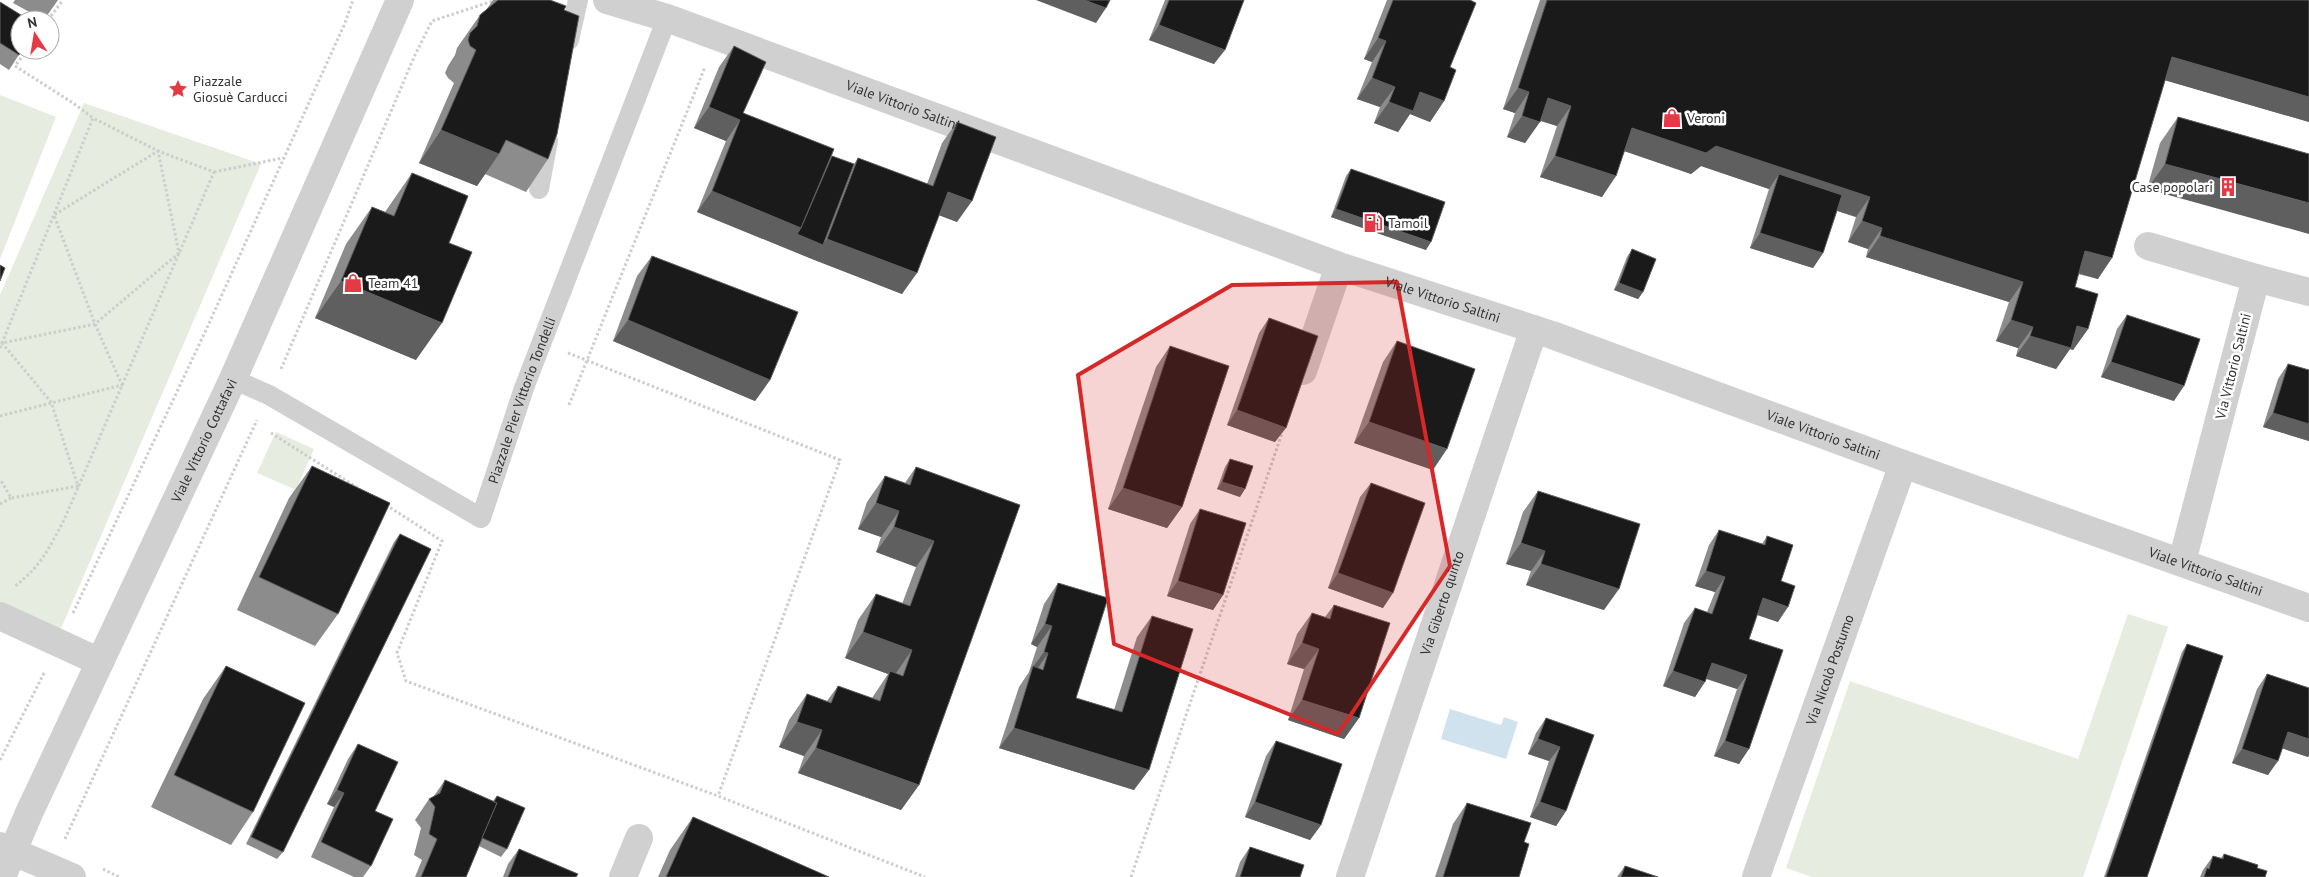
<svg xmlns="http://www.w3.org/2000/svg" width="2309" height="877" font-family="'PT Sans',sans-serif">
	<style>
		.green { fill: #e6ecdf }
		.water { fill: #cfe2ee }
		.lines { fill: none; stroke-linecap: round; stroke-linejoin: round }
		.path { stroke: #cdcdcd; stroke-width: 3; stroke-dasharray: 2.5 2.5; stroke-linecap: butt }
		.service { stroke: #d0d0d0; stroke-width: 20 }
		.pedestrian { stroke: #d0d0d0; stroke-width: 28 }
		.minor { stroke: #d0d0d0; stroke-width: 28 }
		.tertiary { stroke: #d0d0d0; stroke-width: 28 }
		.wall { fill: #8c8c8c }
		.shaded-wall { fill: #5f5f5f }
		.building { fill: #1a1a1a; stroke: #5f5f5f }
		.marked { fill: #d62828; fill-opacity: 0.2; stroke: #d62828; stroke-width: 4; stroke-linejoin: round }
		.labels { text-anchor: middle; stroke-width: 5; stroke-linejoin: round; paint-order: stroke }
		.poi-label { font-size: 14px; fill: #333; stroke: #fff; text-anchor: start }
		.street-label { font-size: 14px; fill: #333; stroke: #fff }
	</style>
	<rect width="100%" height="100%" fill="#fff"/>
	<g class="green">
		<polygon points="0,95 56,117 0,259"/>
		<polygon points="84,103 261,164 57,638 0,614 0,295"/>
		<polygon points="276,432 314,449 296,490 257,473"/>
		<polygon points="2128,614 2168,627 2083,877 1812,877 1786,868 1850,681 2078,759"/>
	</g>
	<polygon class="water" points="1450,709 1501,725 1504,717 1518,722 1506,759 1441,739"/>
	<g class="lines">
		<g class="path">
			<polyline points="48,20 63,0"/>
			<polyline points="27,50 15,66 73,103 93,118"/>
			<polyline points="214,172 283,158"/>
			<path d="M 0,348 L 93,118 L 158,151 L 214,172 L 64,520 C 48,550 42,565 14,587"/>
			<polyline points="568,353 840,460 718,796"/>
			<polyline points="281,369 415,55 432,21 496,0"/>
			<polyline points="569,405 705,67"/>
			<polyline points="0,416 122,385 95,324 54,215 158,151 179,253 95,324 2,343 51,402 78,486 11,498 0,479"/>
			<polyline points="271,433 361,490"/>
			<polyline points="0,504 11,498"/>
			<polyline points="386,505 442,541 397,653 406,681 718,796 925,877"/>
			<polyline points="73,613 206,330 345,23 353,0"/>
			<polyline points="0,760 44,673"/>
			<polyline points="65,839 257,420"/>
			<polyline points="103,869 119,877"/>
			<polyline points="1131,877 1282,433"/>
		</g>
		<g class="service">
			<polyline points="569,40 578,0"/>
			<polyline points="539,189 548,141"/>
			<path id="s1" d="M 233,379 L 269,395 L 481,518 L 524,388 L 667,18"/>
		</g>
		<polyline class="pedestrian" points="0,616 100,662"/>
		<g class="minor">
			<polyline points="2148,246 2256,278 2182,562"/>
			<polyline points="2256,278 2309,292"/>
			<polyline points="1303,371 1339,266"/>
			<polyline points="0,846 72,877"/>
			<polyline points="623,877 639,838"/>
			<path id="s2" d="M 1350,877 L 1534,329"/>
			<path id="s3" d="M 1756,877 L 1903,464"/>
		</g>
		<g class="tertiary">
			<path id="s4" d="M 607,0 L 667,18 L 1339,266 L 1552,335 L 1903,464 L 2309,608"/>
			<path id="s5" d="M 2,877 L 29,813 L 233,379 L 400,0"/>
		</g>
	</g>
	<g class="wall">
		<polygon points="15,0 58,0 44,20 13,3"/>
		<polygon points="493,0 550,0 564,10 548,159 526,192 485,174 477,186 419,163 454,83 448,78 445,73 448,66 455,55 457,48 480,15 486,10"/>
		<polygon points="1165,0 1244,0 1214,64 1149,40"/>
		<polygon points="1387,0 1470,0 1450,67 1444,101 1430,122 1410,114 1398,132 1374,123 1380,107 1357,99 1372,62 1364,59"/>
		<polygon points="1540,0 2309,0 2309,122 2165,80 2098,279 2078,274 2075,287 2088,329 2073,350 2070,349 2056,369 2016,356 2018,348 1996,341 2009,302 1866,257 1868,249 1848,242 1856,217 1837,211 1823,253 1813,268 1750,248 1769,189 1701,166 1691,174 1625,151 1602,197 1540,177 1557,126 1540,121 1525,143 1507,137 1515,113 1503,109"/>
		<polygon points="0,2 22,50 9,70 0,64"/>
		<polygon points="734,46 743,113 832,156 854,164 858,158 927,184 942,143 957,122 957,222 939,215 902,294 812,259 697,212 726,141 694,128 719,67"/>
		<polygon points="2178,117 2309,154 2147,189 2160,143"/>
		<polygon points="1351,169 1426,250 1331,217 1346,176"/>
		<polygon points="412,173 416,360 315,318 346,244 372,207 385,212"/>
		<polygon points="1632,249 1643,292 1638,299 1614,290 1627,257"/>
		<polygon points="652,256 770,380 755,401 613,341 637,276"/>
		<polygon points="2127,315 2174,401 2101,377 2117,329"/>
		<polygon points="1269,318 1275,442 1227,425 1259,333"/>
		<polygon points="1397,341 1433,470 1354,443 1383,362"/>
		<polygon points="1170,346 1182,507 1167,528 1108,509 1156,367"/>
		<polygon points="2288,364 2309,370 2309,441 2263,427 2278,379"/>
		<polygon points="1230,459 1240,497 1217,489 1225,467"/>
		<polygon points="312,466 338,614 315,646 237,610 289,498"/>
		<polygon points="916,467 1020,505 919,785 901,810 798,773 804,756 779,747 789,720 807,694 827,701 838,686 872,698 888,674 845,658 858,620 876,594 902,604 916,567 876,552 881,537 858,529 867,502 885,476 905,483"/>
		<polygon points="1371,483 1383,608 1328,588 1360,497"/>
		<polygon points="1538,491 1604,610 1526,585 1531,571 1506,564 1523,512"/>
		<polygon points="1200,509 1223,595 1213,610 1167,596 1190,524"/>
		<polygon points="1719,530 1762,544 1767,536 1781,581 1778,622 1757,615 1749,639 1783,650 1739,764 1714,756 1737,689 1706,679 1695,697 1663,686 1684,623 1695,608 1707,612 1715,592 1695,586 1709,545"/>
		<polygon points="400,534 283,852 277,859 246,844 394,542"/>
		<polygon points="1058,583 1076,698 1114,710 1137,637 1152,616 1134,790 999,748 1019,687 1029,672 1037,647 1031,644 1044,604"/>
		<polygon points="1334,605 1359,718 1344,739 1288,720 1304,669 1287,664 1297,634 1312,613 1325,617"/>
		<polygon points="2187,644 2147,877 2104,877 2182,652"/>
		<polygon points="226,666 253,812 231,845 151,807 203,699"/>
		<polygon points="2267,674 2309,688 2309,755 2308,757 2282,748 2268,775 2232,763 2257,689"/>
		<polygon points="1546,718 1594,735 1566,811 1556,826 1530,817 1549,761 1528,754 1536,733"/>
		<polygon points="1276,741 1321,825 1310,840 1245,817 1266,756"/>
		<polygon points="358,744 375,811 371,866 363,877 354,877 311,857 334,807 327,804 348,759"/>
		<polygon points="445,780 493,801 497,796 507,849 501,857 479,846 466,877 415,877 422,860 414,855 421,828 415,820 429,799 434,796"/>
		<polygon points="1467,803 1524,842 1519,877 1435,877 1453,824"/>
		<polygon points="693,817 829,877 658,877 670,850"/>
		<polygon points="1250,847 1300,877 1235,877 1240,862"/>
		<polygon points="519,849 576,877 503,877 508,864"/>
		<polygon points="2224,854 2257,868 2265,877 2200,877 2203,870 2213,856 2221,858"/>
		<polygon points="1625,866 1658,877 1617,877"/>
	</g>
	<g class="shaded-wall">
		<polygon points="1036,0 1084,0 1106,8 1096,23"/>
		<polygon points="1159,25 1225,50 1214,64 1149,40"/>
		<polygon points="1378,38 1386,41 1372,62 1364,59"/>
		<polygon points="2172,57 2309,97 2309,122 2157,78"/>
		<polygon points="1372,78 1395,87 1380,107 1357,99"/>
		<polygon points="1518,88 1529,92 1515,113 1503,109"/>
		<polygon points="1420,92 1444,101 1430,122 1410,114 1398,132 1374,123 1389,102"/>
		<polygon points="1548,98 1571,106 1557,126 1533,118"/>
		<polygon points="709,107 740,120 726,141 694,128"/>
		<polygon points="1522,116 1540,122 1525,143 1507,137"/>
		<polygon points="1632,128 1716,146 1870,197 1856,217 1774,190 1779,174 1769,189 1701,166 1691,174 1618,149"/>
		<polygon points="441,130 499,154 477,186 419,163"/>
		<polygon points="1555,156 1616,176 1602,197 1540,177"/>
		<polygon points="2165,164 2309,203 2309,234 2147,189"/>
		<polygon points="712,191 801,228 823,245 812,259 697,212"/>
		<polygon points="948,192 972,201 957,222 933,213"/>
		<polygon points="1336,209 1431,242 1426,250 1331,217"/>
		<polygon points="1862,221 1882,228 1868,249 1848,242"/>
		<polygon points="1760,233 1823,253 1813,268 1750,248"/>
		<polygon points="1880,236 2023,282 2009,302 1866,257"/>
		<polygon points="827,239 917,273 902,294 812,259"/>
		<polygon points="2085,251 2112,258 2098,279 2071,271"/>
		<polygon points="341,281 442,323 416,360 315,318"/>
		<polygon points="1619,283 1643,292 1638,299 1614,290"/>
		<polygon points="628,320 770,380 755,401 613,341"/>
		<polygon points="2011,320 2033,327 2018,348 1996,341"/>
		<polygon points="2077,326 2088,329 2073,350 2070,349 2056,369 2016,356 2030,336"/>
		<polygon points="2111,362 2184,386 2174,401 2101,377"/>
		<polygon points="1237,410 1286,428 1275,442 1227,425"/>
		<polygon points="2273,413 2309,424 2309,441 2263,427"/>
		<polygon points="1369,422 1447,449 1433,470 1354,443"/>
		<polygon points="1222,482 1245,489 1240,497 1217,489"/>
		<polygon points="1123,488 1182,507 1167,528 1108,509"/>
		<polygon points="876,503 899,511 881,537 858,529"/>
		<polygon points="894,527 934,541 916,567 876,552"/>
		<polygon points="1521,543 1545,551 1531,571 1506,564"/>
		<polygon points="1541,564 1619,589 1604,610 1526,585"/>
		<polygon points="1706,571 1725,577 1715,592 1695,586"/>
		<polygon points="1338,573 1393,593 1383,608 1328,588"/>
		<polygon points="1178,581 1223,595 1213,610 1167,596"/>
		<polygon points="1763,598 1788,607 1778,622 1752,613"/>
		<polygon points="1045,624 1052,626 1037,647 1031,644"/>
		<polygon points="863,632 912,650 894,676 890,671 888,674 845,658"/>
		<polygon points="1302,643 1319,649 1304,669 1287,664"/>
		<polygon points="1044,652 1048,653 1034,674 1033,666 1029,672"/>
		<polygon points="1712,663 1747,675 1737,689 1702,677"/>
		<polygon points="1673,671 1705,682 1695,697 1663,686"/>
		<polygon points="1302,700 1359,718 1344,739 1288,720"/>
		<polygon points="797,722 822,730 804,756 779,747"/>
		<polygon points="1014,728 1149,770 1134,790 999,748"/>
		<polygon points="2288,732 2309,739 2309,755 2308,757 2278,747"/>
		<polygon points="1538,739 1560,747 1549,761 1528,754"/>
		<polygon points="1725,741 1749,749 1739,764 1714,756"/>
		<polygon points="816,748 919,785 901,810 798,773"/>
		<polygon points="2242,749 2278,761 2268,775 2232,763"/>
		<polygon points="337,790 344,793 334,807 327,804"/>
		<polygon points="1255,802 1321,825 1310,840 1245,817"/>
		<polygon points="1540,802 1566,811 1556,826 1530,817"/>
	</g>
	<g class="building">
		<polygon points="498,0 550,0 566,6 564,10 579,16 557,134 548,159 506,140 499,154 441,130 476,50 470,46 468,40 470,33 477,26 480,15"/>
		<polygon points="1084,0 1110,0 1106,8"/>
		<polygon points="1169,0 1244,0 1225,50 1159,25"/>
		<polygon points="1393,0 1470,0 1476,3 1450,67 1456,70 1444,101 1420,92 1413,111 1389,102 1395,87 1372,78 1386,41 1378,38"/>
		<polygon points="1547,0 2309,0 2309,97 2172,57 2112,258 2085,251 2075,287 2098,294 2088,329 2077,326 2071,348 2030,336 2033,327 2011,320 2023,282 1880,236 1882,228 1862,221 1870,197 1716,146 1706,153 1632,128 1616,176 1555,156 1571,106 1548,98 1540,122 1522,116 1529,92 1518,88"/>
		<polygon points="0,2 29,20 20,20 20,50 22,50 19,55 0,43"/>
		<polygon points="734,46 766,62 743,113 834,149 801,228 712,191 740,120 709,107"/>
		<polygon points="2178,117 2309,154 2309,203 2165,164"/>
		<polygon points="957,122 996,137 972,201 948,192 917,273 827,239 858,158 933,186"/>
		<polygon points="832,156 854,164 823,245 797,234 801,228"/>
		<polygon points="1351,169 1445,202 1431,242 1336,209"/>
		<polygon points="412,173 468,196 449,243 472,252 442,323 341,281 372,207 394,216"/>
		<polygon points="1779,174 1842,195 1823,253 1760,233"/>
		<polygon points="1632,249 1656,259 1643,292 1619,283"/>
		<polygon points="652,256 798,312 770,380 628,320"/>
		<polygon points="0,265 5,268 0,281"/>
		<polygon points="2127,315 2200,339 2184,386 2111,362"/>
		<polygon points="1269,318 1318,336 1286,428 1237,410"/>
		<polygon points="1397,341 1475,369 1447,449 1369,422"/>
		<polygon points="1170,346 1229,366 1182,507 1123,488"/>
		<polygon points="2288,364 2309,370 2309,424 2273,413"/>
		<polygon points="1230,459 1253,466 1245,489 1222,482"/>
		<polygon points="312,466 390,503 338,614 259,577"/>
		<polygon points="916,467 1020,505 919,785 816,748 822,730 797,722 807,694 831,703 838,686 880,701 890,671 903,676 912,650 863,632 876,594 910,606 934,541 894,527 899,511 876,503 885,476 910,485"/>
		<polygon points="1371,483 1425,503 1393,593 1338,573"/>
		<polygon points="1538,491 1640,524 1619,589 1541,564 1545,551 1521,543"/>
		<polygon points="1200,509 1246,523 1223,595 1178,581"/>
		<polygon points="1719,530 1765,545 1767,536 1793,545 1781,581 1795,586 1788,607 1763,598 1749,639 1783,650 1749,749 1725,741 1747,675 1712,663 1705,682 1673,671 1695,608 1712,614 1725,577 1706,571"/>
		<polygon points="400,534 431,549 283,852 251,837"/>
		<polygon points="1058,583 1108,598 1076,698 1122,712 1152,616 1193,629 1149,770 1014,728 1033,666 1043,670 1048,653 1044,652 1052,626 1045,624"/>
		<polygon points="1334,605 1390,623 1359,718 1302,700 1319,649 1302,643 1312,613 1330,619"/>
		<polygon points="2187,644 2223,656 2147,877 2106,877"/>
		<polygon points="226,666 305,703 253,812 174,775"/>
		<polygon points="2267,674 2309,688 2309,739 2288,732 2278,761 2242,749"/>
		<polygon points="1546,718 1594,735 1566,811 1540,802 1560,747 1538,739"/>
		<polygon points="1276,741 1342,764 1321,825 1255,802"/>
		<polygon points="358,744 398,762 375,811 393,819 371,866 321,842 344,793 337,790"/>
		<polygon points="445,780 497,803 466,877 421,877 437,839 429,834 435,807 429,799 440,793"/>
		<polygon points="497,796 525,808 507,849 482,838 497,803 494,802"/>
		<polygon points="1467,803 1531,823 1524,842 1529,844 1519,877 1443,877"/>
		<polygon points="693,817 829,877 666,877"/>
		<polygon points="1250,847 1304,865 1300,877 1240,877"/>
		<polygon points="519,849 578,874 576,877 508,877"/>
		<polygon points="2224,854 2258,865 2257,868 2267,871 2265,877 2204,877 2207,868 2209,869 2213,856 2223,859"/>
		<polygon points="1625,866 1658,877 1621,877"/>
	</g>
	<path class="marked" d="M 1397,282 L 1450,566 L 1338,734 L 1114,644 L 1078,375 L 1232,285 Z"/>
	<defs>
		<g id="sight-bare" transform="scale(1.5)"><path d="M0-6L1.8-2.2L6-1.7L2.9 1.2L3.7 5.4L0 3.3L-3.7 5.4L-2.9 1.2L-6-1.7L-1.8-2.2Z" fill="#e63946" stroke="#fff" stroke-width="2.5" paint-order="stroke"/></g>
		<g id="shop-bare" transform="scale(1.5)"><path d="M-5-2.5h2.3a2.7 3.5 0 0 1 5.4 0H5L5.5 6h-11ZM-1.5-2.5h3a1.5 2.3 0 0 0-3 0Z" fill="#e63946" stroke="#fff" stroke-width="2.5" paint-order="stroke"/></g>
		<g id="building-bare" transform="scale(1.5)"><path d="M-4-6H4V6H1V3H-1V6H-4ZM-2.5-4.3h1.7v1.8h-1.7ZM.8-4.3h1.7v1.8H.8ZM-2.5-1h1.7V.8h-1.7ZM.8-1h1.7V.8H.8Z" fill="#e63946" stroke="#fff" stroke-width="2.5" paint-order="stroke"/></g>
		<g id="fuel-bare" transform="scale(1.5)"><path d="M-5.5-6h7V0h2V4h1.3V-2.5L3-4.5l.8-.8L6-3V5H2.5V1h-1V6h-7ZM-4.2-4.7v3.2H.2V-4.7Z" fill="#e63946" stroke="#fff" stroke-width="2.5" paint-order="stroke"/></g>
	</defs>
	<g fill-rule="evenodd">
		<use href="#sight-bare" x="178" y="89"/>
		<use href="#shop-bare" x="1672" y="118"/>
		<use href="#building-bare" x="2228" y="187"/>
		<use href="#fuel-bare" x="1373" y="223"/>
		<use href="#shop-bare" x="353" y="283"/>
	</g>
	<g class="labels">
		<g class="poi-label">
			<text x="193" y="86">Piazzale<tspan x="193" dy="16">Giosuè Carducci</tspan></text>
			<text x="1687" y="123">Veroni</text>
			<text x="2213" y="192" text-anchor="end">Case popolari</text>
			<text x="1388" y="228">Tamoil</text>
			<text x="368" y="288">Team 41</text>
		</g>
		<g class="street-label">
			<text dy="5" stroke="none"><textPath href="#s4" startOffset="314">Viale Vittorio Saltini</textPath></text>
			<text dy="5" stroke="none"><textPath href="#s4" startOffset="888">Viale Vittorio Saltini</textPath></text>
			<text transform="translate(2233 366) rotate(-76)" y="5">Via Vittorio Saltini</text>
			<text dy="5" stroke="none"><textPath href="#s1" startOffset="409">Piazzale Pier Vittorio Tondelli</textPath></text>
			<text dy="5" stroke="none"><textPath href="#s4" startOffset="1292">Viale Vittorio Saltini</textPath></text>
			<text dy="5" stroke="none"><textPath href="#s5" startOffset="481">Viale Vittorio Cottafavi</textPath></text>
			<text dy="5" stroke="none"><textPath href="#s4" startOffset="1698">Viale Vittorio Saltini</textPath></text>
			<text dy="5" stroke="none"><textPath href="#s2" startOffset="289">Via Giberto quinto</textPath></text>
			<text dy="5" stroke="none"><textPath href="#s3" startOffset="220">Via Nicolò Postumo</textPath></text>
		</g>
	</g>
	<g transform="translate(35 35) rotate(348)"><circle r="24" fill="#ffffff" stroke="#adadad"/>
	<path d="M0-4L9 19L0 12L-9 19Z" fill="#e63946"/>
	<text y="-8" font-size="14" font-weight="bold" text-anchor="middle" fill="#333333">N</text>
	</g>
</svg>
